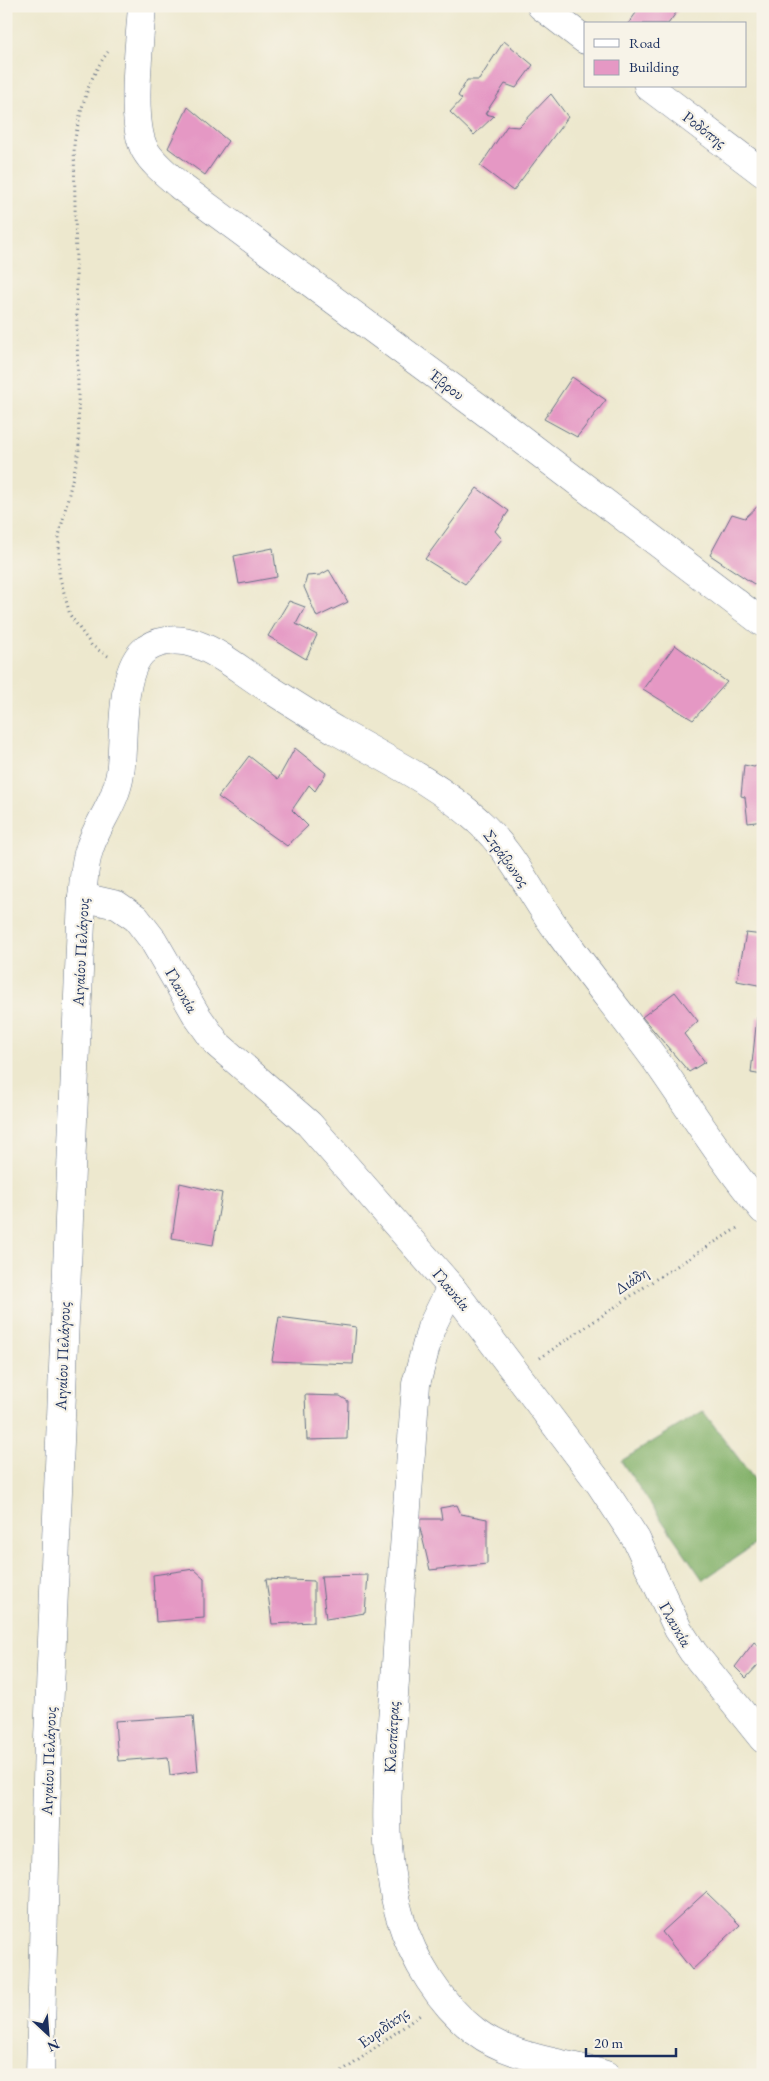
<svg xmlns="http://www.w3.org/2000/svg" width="769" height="2081" font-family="'EB Garamond',serif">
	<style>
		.forest { fill: #81b068; stroke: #4e7063 }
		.building { fill: #e598c4 }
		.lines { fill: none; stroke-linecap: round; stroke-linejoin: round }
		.minor-casing { stroke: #647085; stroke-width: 29 }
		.path { stroke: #647085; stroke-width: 3; stroke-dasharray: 1 4; stroke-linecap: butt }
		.minor { stroke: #fff; stroke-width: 28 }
		.labels { text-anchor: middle; stroke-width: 4.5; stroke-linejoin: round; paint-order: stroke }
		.street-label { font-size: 16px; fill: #1b2f5e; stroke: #f7f3e8 }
	</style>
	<rect width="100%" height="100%" fill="#f7f3e8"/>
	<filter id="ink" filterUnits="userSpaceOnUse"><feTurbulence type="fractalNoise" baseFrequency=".02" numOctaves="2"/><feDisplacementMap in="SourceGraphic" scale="10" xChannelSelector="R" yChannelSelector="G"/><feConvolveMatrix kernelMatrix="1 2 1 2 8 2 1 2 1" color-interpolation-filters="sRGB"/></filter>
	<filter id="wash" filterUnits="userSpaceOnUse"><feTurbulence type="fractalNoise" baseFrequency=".0096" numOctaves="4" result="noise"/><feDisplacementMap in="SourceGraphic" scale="20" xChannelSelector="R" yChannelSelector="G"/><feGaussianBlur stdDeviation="1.12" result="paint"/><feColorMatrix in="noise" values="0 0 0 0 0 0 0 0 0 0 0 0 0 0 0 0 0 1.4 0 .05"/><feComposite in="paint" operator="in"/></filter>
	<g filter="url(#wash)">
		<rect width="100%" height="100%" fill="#ede8ce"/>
		<polygon class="forest" points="703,1411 763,1491 763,1539 703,1580 621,1461"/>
		<g id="blocks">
			<g class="building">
				<polygon points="641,6 681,6 668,24 628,24"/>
				<polygon points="504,41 533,65 516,88 505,84 485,114 494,116 474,135 450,112 462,99 458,96 467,80 479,80"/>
				<polygon points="551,94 568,117 513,191 480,166 507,126 519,127"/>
				<polygon points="188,107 228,141 205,175 168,148"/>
				<polygon points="572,377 606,400 577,437 544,419"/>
				<polygon points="477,488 509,511 495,531 502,539 465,584 425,559"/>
				<polygon points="760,504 763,507 763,577 757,586 710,555 732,514 745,518"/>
				<polygon points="273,548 277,577 239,584 234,556"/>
				<polygon points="329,570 348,602 317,617 304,587 307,576 320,575"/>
				<polygon points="289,601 305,607 296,624 317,635 306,659 268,636"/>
				<polygon points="675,645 727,682 693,720 643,689"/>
				<polygon points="295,748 326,773 315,791 309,785 292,810 308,826 287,846 218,797 249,756 278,779"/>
				<polygon points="763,763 763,821 748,823 745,797 741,796 744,765 754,767"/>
				<polygon points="746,933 763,935 763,986 737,981"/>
				<polygon points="675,992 698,1021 684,1034 705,1062 689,1072 642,1017"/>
				<polygon points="757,1017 763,1019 763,1075 751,1073"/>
				<polygon points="180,1183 222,1193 213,1245 172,1238"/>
				<polygon points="279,1317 356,1327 353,1364 272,1361"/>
				<polygon points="305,1395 340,1396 348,1401 347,1439 307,1440"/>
				<polygon points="457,1505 461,1514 487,1519 487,1564 430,1570 418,1519 442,1519 440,1508"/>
				<polygon points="194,1569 204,1578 204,1618 156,1622 153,1575"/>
				<polygon points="368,1575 365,1613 326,1619 321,1576"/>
				<polygon points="266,1579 314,1581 314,1622 272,1624"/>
				<polygon points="754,1642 763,1649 763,1671 758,1665 746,1678 735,1667"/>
				<polygon points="193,1716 198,1771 170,1775 168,1757 118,1761 115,1721"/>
				<polygon points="706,1892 740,1925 692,1970 662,1932"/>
			</g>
		</g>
	</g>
	<g filter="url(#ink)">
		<use href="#blocks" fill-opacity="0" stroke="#647085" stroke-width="1"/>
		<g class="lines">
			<g class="minor-casing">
				<g id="minor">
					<path d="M 142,6 C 140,41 129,122 145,150 C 153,164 168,175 180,186 L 504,426 L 763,623"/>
					<polyline points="541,6 585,40"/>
					<polyline points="648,86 763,173"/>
					<polyline points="82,897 117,905 136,918 153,940 197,1016 217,1044 309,1124 451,1287 600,1484 636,1539 678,1629 693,1652 763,1739"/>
					<path d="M 451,1287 L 431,1328 L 416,1384 C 409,1483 401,1582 395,1681 C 390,1756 378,1844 400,1917 C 413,1960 440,2004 475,2031 C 513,2060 562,2061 606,2075"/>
					<path d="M 40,2075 L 48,1739 L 82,897 C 84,880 84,863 90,847 C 99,821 116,802 120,774 C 125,742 118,669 146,649 C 189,621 234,668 268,688 C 290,702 312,716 335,730 C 384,758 437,783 478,821 C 513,852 531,895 558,931 C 590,976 625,1018 657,1062 C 692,1112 724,1163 763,1210"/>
				</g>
			</g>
			<g class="path">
				<path d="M 108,656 L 92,646 L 70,615 L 59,574 L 59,536 L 79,451 L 74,143 C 81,110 87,79 108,52"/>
				<polyline points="540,1358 656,1279 739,1227"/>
				<polyline points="338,2075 420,2015"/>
			</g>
			<use href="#minor" class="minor"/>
		</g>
	</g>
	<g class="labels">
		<g class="street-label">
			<text transform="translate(705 129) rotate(37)" y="6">Ροδόπης</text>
			<text transform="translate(447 384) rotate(37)" y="6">Έβρου</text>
			<text transform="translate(507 858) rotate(54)" y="6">Στράβωνος</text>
			<text transform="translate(80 952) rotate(-87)" y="6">Αιγαίου Πελάγους</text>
			<text transform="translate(182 990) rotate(60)" y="6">Γλαυκία</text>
			<text transform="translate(631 1280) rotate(-34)" y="6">Διάδη</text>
			<text transform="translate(452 1289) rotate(50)" y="6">Γλαυκία</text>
			<text transform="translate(62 1356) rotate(-88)" y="6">Αιγαίου Πελάγους</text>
			<text transform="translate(676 1624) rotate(60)" y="6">Γλαυκία</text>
			<text transform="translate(391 1737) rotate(-87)" y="6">Κλεοπάτρας</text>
			<text transform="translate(48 1761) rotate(-88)" y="6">Αιγαίου Πελάγους</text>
			<text transform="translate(383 2027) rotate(-36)" y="6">Ευριδίκης</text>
		</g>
	</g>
	<rect width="769" height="2081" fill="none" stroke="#f7f3e8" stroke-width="25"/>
	<rect x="584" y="22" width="162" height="65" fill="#f7f3e8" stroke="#9fa5b1"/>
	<rect x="594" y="39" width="25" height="8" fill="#ffffff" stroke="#9fa5b1"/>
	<text x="629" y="48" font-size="15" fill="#1b2f5e">Road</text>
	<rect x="594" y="60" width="25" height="15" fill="#e598c4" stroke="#9fa5b1"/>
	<text x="629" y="72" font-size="15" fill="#1b2f5e">Building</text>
	<g transform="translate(48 2034) rotate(154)" stroke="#f7f3e8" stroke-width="4" paint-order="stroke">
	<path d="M0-4L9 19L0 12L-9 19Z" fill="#1b2f5e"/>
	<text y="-8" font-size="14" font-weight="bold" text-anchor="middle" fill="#1b2f5e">N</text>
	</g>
	<path d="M586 2048v8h90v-8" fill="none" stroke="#1b2f5e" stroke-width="2.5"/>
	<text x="594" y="2048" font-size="15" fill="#1b2f5e" stroke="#f7f3e8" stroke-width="4" paint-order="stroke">20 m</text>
</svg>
